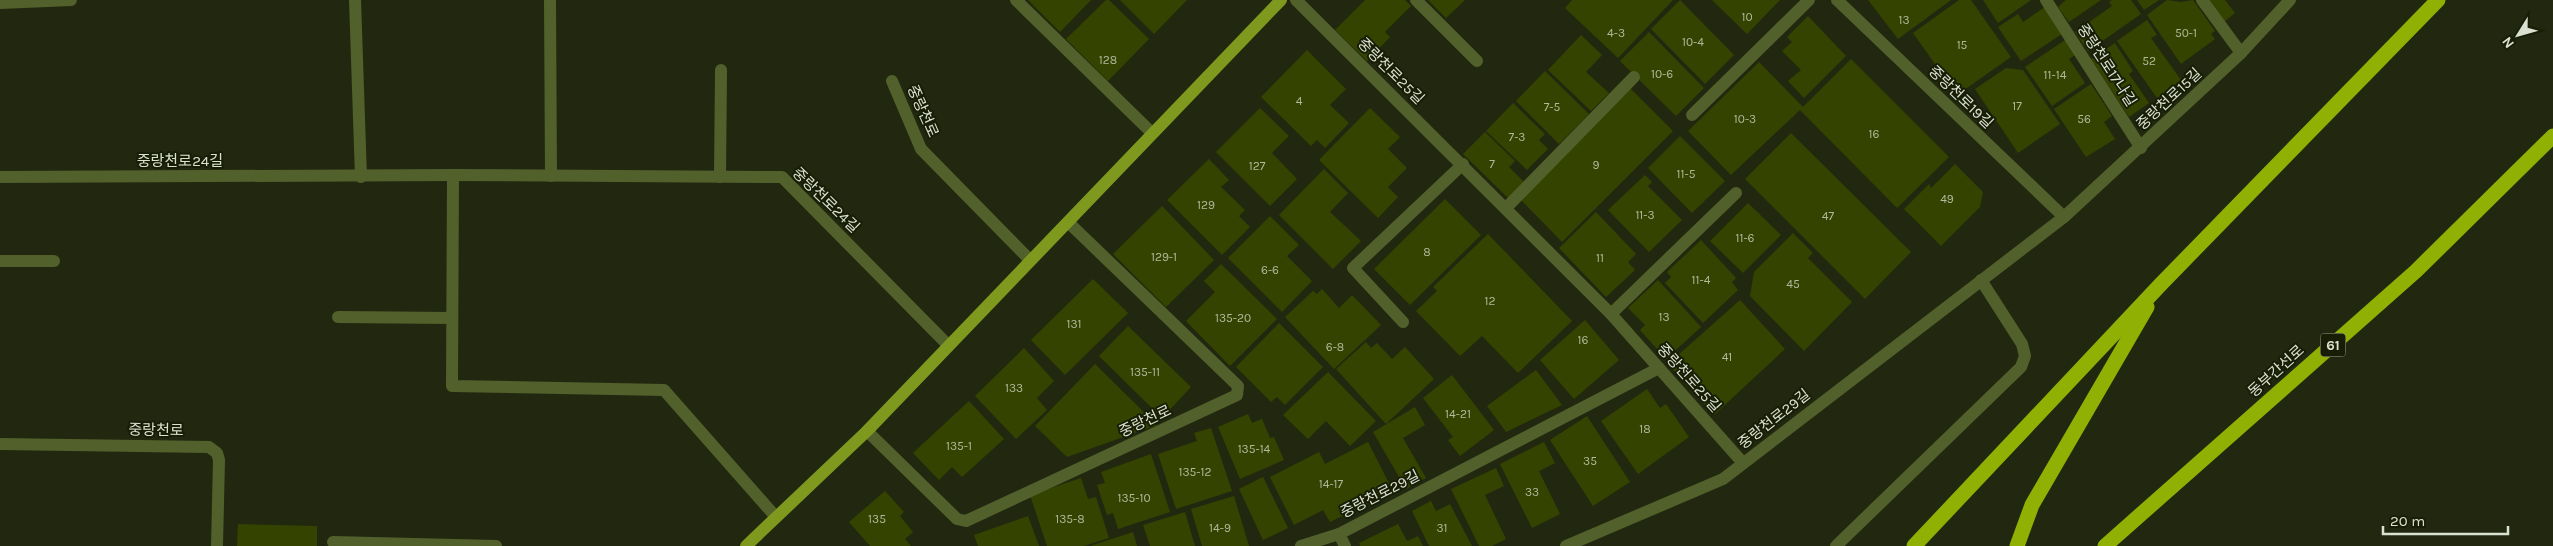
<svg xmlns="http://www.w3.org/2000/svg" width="2553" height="546" font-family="Karla,'Noto Sans KR',sans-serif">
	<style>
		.building { fill: #354300 }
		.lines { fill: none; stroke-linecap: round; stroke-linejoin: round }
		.minor { stroke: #52602c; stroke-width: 12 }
		.major { stroke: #7e991e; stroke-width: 12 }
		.highway { stroke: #90b004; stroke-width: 15 }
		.labels { text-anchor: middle; stroke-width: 4; stroke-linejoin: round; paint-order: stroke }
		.number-label { font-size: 12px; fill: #b2ba9d }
		.shield { fill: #181e06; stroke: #a0a694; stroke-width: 1 }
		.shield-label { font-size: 14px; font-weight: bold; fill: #dbe1d1 }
		.street-label { font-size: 15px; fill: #dbe1d1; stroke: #181e06 }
	</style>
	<rect width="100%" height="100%" fill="#21280f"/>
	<g class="building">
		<polygon points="1028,0 1091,0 1060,32"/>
		<polygon points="1106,0 1109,0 1149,39 1108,81 1066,39"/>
		<polygon points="1120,0 1187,0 1154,34"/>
		<polygon points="1365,0 1405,0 1411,6 1385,32 1390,37 1367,61 1335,30"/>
		<polygon points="1428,0 1465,0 1446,18"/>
		<polygon points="1572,0 1673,0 1618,58 1565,8"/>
		<polygon points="1680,0 1734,55 1705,84 1651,29"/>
		<polygon points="1712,0 1780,0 1747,34"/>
		<polygon points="1868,0 1951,0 1898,39"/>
		<polygon points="1959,0 1971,0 2011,57 1957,95 1913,33"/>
		<polygon points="1983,0 2031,0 1998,23"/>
		<polygon points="2066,0 2101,0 2069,22 2058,7"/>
		<polygon points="2112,0 2131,0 2141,14 2088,51 2075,32 2112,6 2109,2"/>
		<polygon points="2137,0 2159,0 2144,10"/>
		<polygon points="2167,0 2181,2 2193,0 2215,31 2211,34 2215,39 2181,64 2147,15"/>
		<polygon points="2207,0 2225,0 2235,13 2224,22"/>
		<polygon points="2045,7 2062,34 2021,61 1998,27 2018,14 2023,22"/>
		<polygon points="1808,16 1846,56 1804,98 1788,81 1801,70 1782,51 1792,42 1787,37"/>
		<polygon points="2147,20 2157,35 2151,38 2181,80 2157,98 2117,41"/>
		<polygon points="1649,32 1704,88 1676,116 1620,61"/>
		<polygon points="1581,35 1602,55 1586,72 1609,93 1591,111 1548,70"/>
		<polygon points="2065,40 2075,55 2069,59 2085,83 2052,106 2025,67"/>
		<polygon points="2115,43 2133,71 2129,74 2149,103 2129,117 2091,59"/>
		<polygon points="1307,50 1346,89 1330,105 1349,123 1325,148 1317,140 1311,146 1261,97"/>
		<polygon points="1851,59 1949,157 1897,208 1800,110 1731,175 1688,131 1759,62 1803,107"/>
		<polygon points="2006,68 2023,70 2060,124 2018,153 1975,89"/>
		<polygon points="1545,71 1589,114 1559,144 1516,101"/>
		<polygon points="2091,84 2112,116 2104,122 2115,139 2086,157 2054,109"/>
		<polygon points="1630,88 1673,131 1562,242 1519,198"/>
		<polygon points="1513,103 1545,134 1539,140 1548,149 1527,170 1486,131"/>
		<polygon points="1260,108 1289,136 1272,153 1297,179 1270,206 1216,152"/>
		<polygon points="1370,108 1400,137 1388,149 1407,168 1388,187 1398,197 1378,218 1319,160"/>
		<polygon points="1485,132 1515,161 1509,167 1525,183 1509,199 1463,154"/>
		<polygon points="1791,133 1911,252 1865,299 1745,179"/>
		<polygon points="1680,136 1725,181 1692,213 1648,168"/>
		<polygon points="1209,159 1229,180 1221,187 1245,210 1239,216 1250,227 1222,255 1167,200"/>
		<polygon points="1955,164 1983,192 1980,207 1941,246 1904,209 1929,184 1931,188"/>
		<polygon points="1324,169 1348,193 1330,212 1361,241 1333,269 1279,215"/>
		<polygon points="1645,175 1652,182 1648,186 1682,220 1649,252 1608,210"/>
		<polygon points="1445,199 1481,235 1410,305 1374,269"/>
		<polygon points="1748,203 1781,235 1743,273 1710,241"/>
		<polygon points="1162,206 1214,260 1166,307 1113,254"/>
		<polygon points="1596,212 1636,254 1628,262 1635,270 1606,297 1559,248"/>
		<polygon points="1270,216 1299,245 1287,256 1312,281 1282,312 1228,258"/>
		<polygon points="1793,233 1813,253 1808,258 1852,302 1804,351 1750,296 1754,272"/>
		<polygon points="1488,234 1572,321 1518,373 1482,336 1460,356 1416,311 1437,291 1433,287"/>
		<polygon points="1701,240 1736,278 1732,282 1738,290 1703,323 1665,283 1671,277 1667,272"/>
		<polygon points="1221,264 1277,319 1230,366 1186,321 1215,292 1204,281"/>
		<polygon points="1093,279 1128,313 1065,375 1031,340"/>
		<polygon points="1658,280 1701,327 1666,359 1640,330 1645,325 1628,308"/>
		<polygon points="1322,289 1339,308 1352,295 1381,325 1334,369 1285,317 1313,291 1317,294"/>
		<polygon points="1740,300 1785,349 1714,415 1668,364"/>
		<polygon points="1585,320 1619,360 1574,399 1540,360"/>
		<polygon points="1279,323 1323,367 1285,405 1277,397 1271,402 1236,367"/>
		<polygon points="1128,326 1191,387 1162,418 1099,356"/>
		<polygon points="1366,342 1371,348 1377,343 1392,359 1405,347 1434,379 1386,424 1336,369"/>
		<polygon points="1024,348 1054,381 1037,398 1047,410 1016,439 975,396"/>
		<polygon points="1095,364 1157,425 1067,457 1035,426"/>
		<polygon points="1536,370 1562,405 1506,432 1487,406"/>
		<polygon points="1328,372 1376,421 1350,446 1326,421 1308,439 1283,415"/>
		<polygon points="1452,375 1494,430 1460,456 1448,440 1453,437 1423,398"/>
		<polygon points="1647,389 1660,408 1666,404 1689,437 1638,474 1601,421"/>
		<polygon points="969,401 1004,439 962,477 952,467 939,480 913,453"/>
		<polygon points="1415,407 1425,425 1403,438 1426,478 1406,489 1373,432"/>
		<polygon points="1248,414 1252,423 1262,419 1270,438 1274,437 1284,460 1240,479 1218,427"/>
		<polygon points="1587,416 1630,482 1593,506 1550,440"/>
		<polygon points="1211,428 1232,491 1176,509 1158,454 1197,441 1194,433"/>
		<polygon points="1368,442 1393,491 1330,522 1323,510 1294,525 1270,477 1319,452 1325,464"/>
		<polygon points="1544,442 1555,463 1539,471 1560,514 1532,528 1500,464"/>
		<polygon points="1151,454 1170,512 1118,529 1113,513 1107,515 1097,485 1105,483 1101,472"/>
		<polygon points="1496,468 1504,486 1485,495 1506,539 1492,546 1479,546 1451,489"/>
		<polygon points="1263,477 1288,528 1263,540 1239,489"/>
		<polygon points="1081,478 1088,499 1096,497 1109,538 1084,546 1047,546 1030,495"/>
		<polygon points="885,491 904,512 900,516 913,532 905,539 911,546 870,546 849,522"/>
		<polygon points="1234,496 1249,546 1202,546 1191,509"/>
		<polygon points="1431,501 1436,511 1450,504 1472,546 1429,546 1412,511"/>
		<polygon points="1185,512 1195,546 1150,546 1143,525"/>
		<polygon points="1028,516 1039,546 978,546 974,535"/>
		<polygon points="238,524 317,526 317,546 237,546"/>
		<polygon points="1398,524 1407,541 1418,536 1423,546 1360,546 1359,543"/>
		<polygon points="1133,532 1137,546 1090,546"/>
	</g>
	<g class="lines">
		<g class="minor">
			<polyline points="355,0 361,177"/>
			<polyline points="550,0 551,176"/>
			<polyline points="1016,0 1152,133"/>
			<polyline points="1296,0 1611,314 1743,463"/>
			<polyline points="1416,0 1477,61"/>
			<polyline points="1837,0 2064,217"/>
			<polyline points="2046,0 2141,148"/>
			<polyline points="2202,0 2241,53"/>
			<polyline points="0,3 71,0"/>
			<polyline points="892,81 921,149 1030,260"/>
			<polyline points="1692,115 1809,0"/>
			<polyline points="453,175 452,386 664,390 775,516"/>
			<polyline points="0,177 453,175 782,177 948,345"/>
			<polyline points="720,177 721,70"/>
			<polyline points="1506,208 1634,77"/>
			<polyline points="0,261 54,261"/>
			<polyline points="1611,314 1736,193"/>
			<polyline points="338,317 452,318"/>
			<polyline points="1403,322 1353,268 1463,164"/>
			<polyline points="867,431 957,519 966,521 1237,395 1238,386 1068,222"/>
			<polyline points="0,444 209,447 217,453 219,460 217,546"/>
			<polyline points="1339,534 1345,546"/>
			<polyline points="333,542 496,546"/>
			<polyline points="1301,546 1339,534 1659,368"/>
			<polyline points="1566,546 1723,479 2064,217 2241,53 2290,0"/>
			<polyline points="1836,546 2021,367 2025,356 2022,344 1981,280"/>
		</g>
		<polyline class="major" points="746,546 867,431 1281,0"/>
		<g class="highway">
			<polyline points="1914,546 2161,284 2438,0"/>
			<polyline points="2017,546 2032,505 2147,307"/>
			<polyline points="2105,546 2416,271 2553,136"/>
		</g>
	</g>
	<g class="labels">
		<g class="number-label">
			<text x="1747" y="21">10</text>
			<text x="1904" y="24">13</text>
			<text x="1616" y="37">4-3</text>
			<text x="2186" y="37">50-1</text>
			<text x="1693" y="46">10-4</text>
			<text x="1962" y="49">15</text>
			<text x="1108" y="64">128</text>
			<text x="2149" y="65">52</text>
			<text x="1662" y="78">10-6</text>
			<text x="2055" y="79">11-14</text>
			<text x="1299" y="105">4</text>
			<text x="2017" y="110">17</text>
			<text x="1552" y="111">7-5</text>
			<text x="1745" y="123">10-3</text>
			<text x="2084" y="123">56</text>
			<text x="1874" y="138">16</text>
			<text x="1517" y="141">7-3</text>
			<text x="1492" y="168">7</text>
			<text x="1596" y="169">9</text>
			<text x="1257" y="170">127</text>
			<text x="1686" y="178">11-5</text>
			<text x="1947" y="203">49</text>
			<text x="1206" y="209">129</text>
			<text x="1645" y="219">11-3</text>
			<text x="1828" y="220">47</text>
			<text x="1745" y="242">11-6</text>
			<text x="1427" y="256">8</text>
			<text x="1164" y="261">129-1</text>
			<text x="1600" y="262">11</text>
			<text x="1270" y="274">6-6</text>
			<text x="1701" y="284">11-4</text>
			<text x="1793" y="288">45</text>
			<text x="1490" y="305">12</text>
			<text x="1664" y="321">13</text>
			<text x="1233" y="322">135-20</text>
			<text x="1074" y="328">131</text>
			<text x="1583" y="344">16</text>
			<text x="1335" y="351">6-8</text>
			<text x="1727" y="361">41</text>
			<text x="1145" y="376">135-11</text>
			<text x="1014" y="392">133</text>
			<text x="1458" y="418">14-21</text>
			<text x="1645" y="433">18</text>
			<text x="959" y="450">135-1</text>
			<text x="1254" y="453">135-14</text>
			<text x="1590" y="465">35</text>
			<text x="1195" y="476">135-12</text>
			<text x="1331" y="488">14-17</text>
			<text x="1532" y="496">33</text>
			<text x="1134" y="502">135-10</text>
			<text x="877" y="523">135</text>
			<text x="1070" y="523">135-8</text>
			<text x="1220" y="532">14-9</text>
			<text x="1442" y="532">31</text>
		</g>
		<rect class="shield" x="2320.5" y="333.5" width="25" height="23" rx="4"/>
		<g class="shield-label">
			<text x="2333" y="350">61</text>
		</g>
		<g class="street-label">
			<text transform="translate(2107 65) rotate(57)" y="5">중랑천로17나길</text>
			<text transform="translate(1391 71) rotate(45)" y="5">중랑천로25길</text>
			<text transform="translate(1961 97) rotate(44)" y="5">중랑천로19길</text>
			<text transform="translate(2169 99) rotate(-43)" y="5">중랑천로15길</text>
			<text transform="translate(923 111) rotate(66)" y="5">중랑천로</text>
			<text x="180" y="166">중랑천로24길</text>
			<text transform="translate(826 200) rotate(44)" y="5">중랑천로24길</text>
			<text transform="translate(2276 371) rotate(-42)" y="5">동부간선로</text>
			<text transform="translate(1689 378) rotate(48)" y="5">중랑천로25길</text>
			<text transform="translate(1774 419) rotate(-38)" y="5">중랑천로29길</text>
			<text transform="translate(1145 421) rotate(-25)" y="5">중랑천로</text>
			<text transform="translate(156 430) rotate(1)" y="5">중랑천로</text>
			<text transform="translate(1380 494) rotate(-27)" y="5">중랑천로29길</text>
		</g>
	</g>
	<g transform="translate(2518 35) rotate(233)" stroke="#181e06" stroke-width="4" paint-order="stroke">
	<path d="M0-4L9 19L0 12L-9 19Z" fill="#dbe1d1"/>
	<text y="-8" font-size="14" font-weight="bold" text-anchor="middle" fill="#dbe1d1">N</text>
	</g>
	<path d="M2383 526v8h125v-8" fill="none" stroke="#dbe1d1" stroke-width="2.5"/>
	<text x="2390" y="526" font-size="15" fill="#dbe1d1" stroke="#181e06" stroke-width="4" paint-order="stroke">20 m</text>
</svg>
